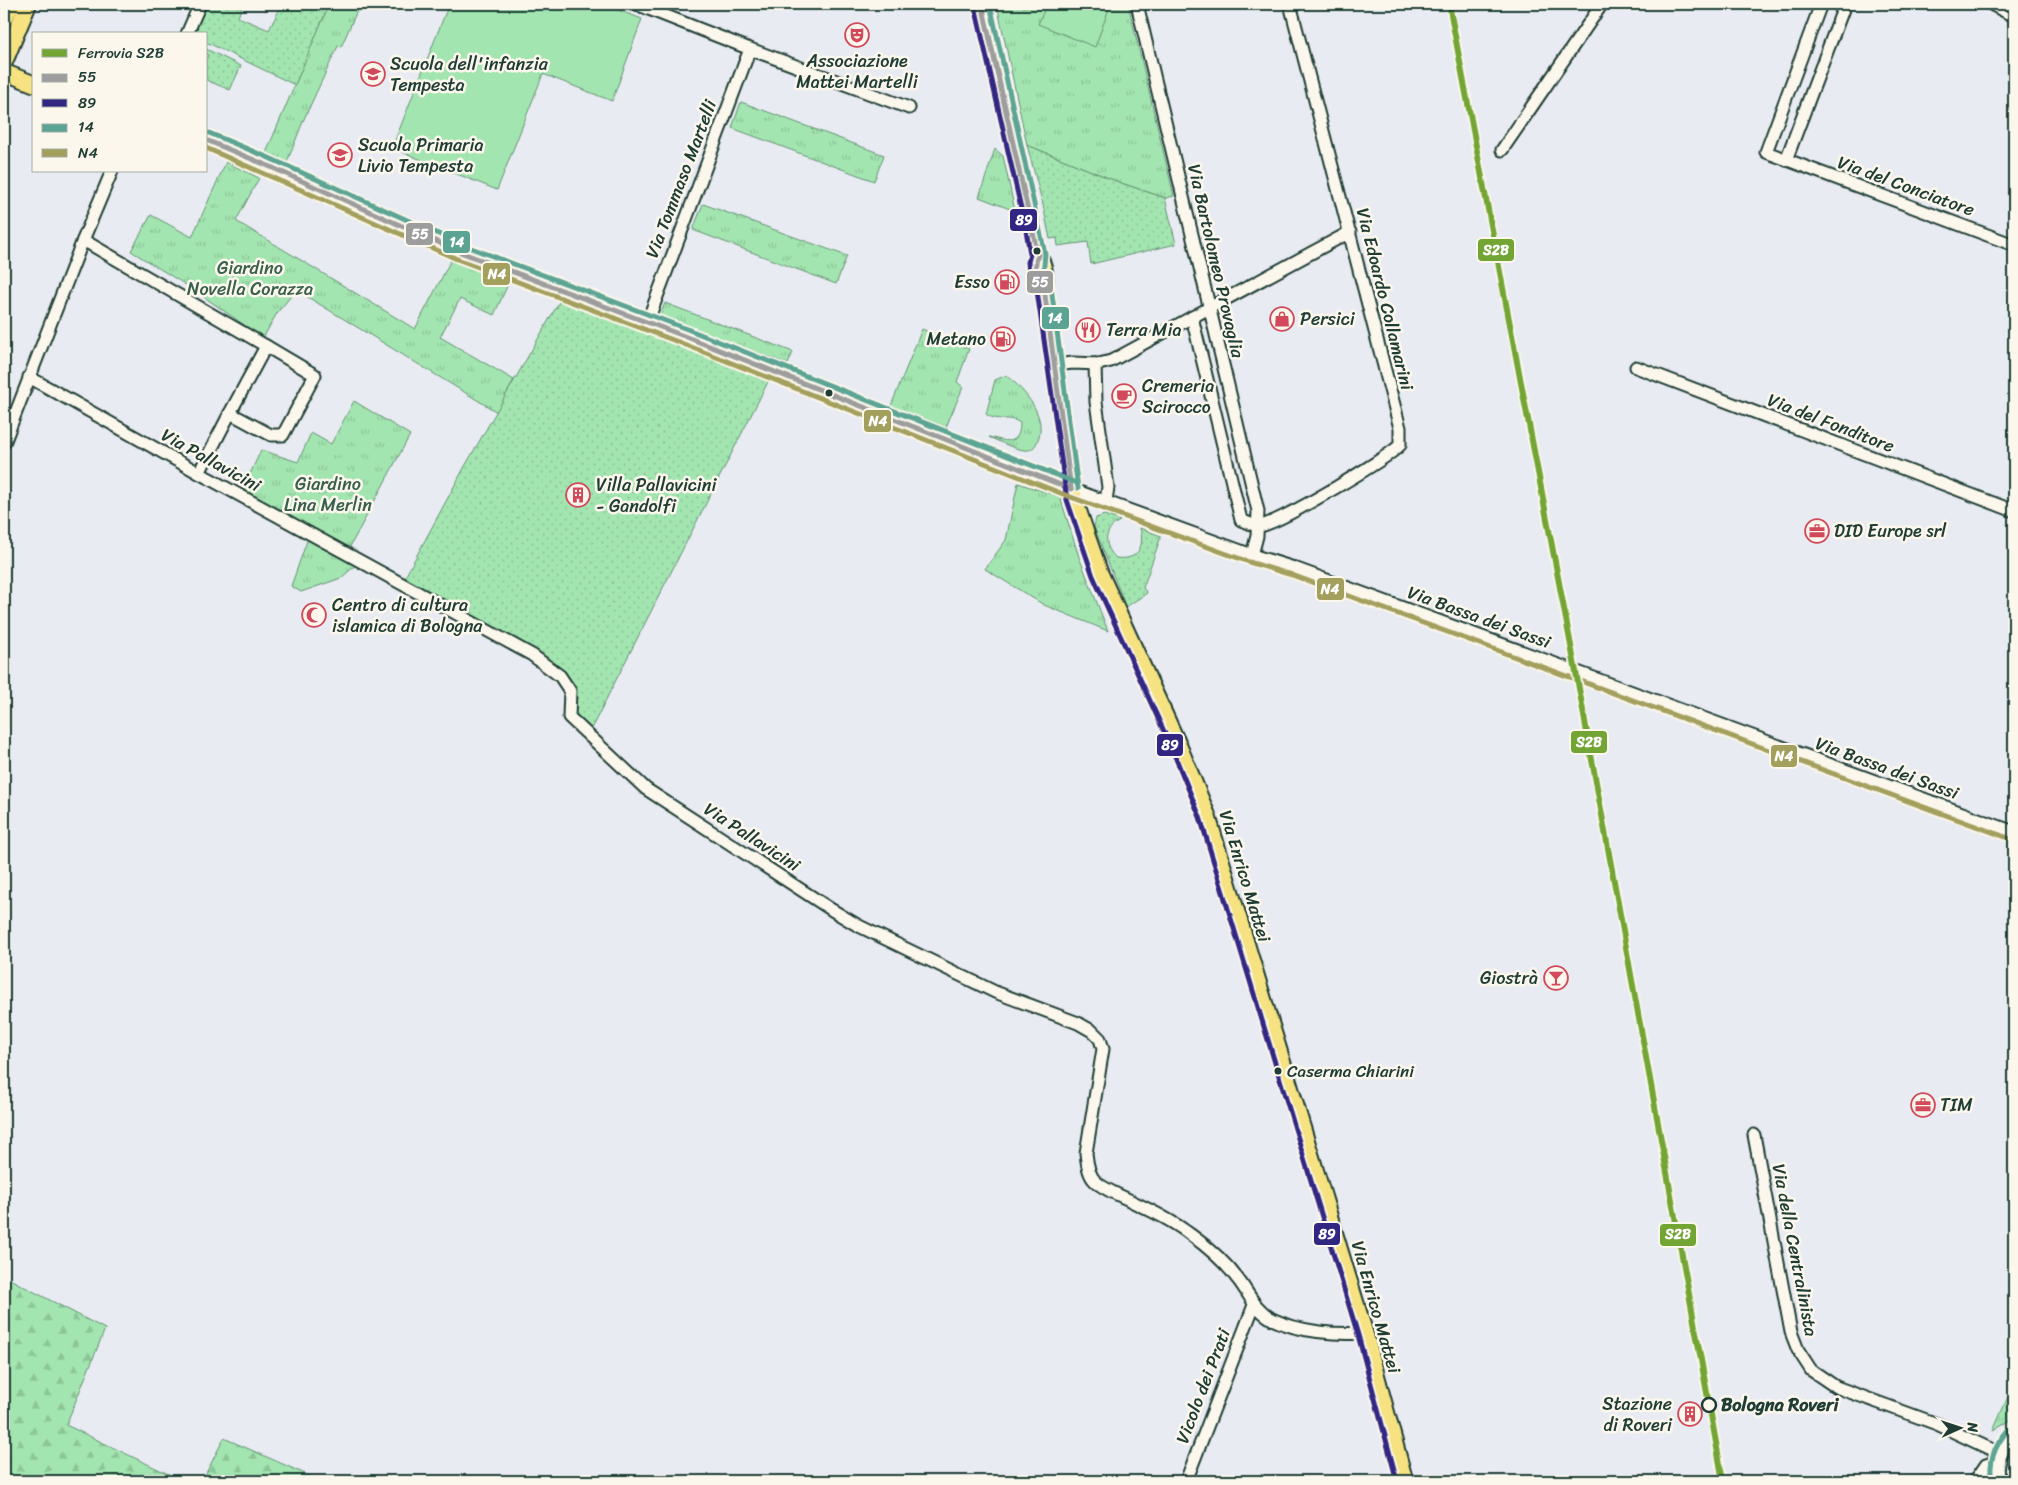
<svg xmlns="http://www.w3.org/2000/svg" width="2018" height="1485" font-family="Sriracha,sans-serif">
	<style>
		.grass { fill: url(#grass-tufts); stroke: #619172 }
		.forest { fill: url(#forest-firs); stroke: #619172 }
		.garden { fill: url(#garden-dots); stroke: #619172 }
		.pitch { fill: #a3e5b0; stroke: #619172 }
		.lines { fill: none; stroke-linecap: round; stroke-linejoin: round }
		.minor-casing { stroke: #1f3d34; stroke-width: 15 }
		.major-casing { stroke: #1f3d34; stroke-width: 19 }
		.highway-casing { stroke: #1f3d34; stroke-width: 20 }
		.minor { stroke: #fbf7ec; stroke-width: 11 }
		.major { stroke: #f7e281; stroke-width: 15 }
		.highway { stroke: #f7e281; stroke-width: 16 }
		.bus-1-casing { stroke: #fbf7ec; stroke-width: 9 }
		.bus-2-casing { stroke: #fbf7ec; stroke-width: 9 }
		.bus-3-casing { stroke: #fbf7ec; stroke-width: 9 }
		.bus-4-casing { stroke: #fbf7ec; stroke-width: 9 }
		.bus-1 { stroke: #9d9d9d; stroke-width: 5 }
		.bus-2 { stroke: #312783; stroke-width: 5 }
		.bus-3 { stroke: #5ba494; stroke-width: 5 }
		.bus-4 { stroke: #a39f5d; stroke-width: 5 }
		.rail-1-casing { stroke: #fbf7ec; stroke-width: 10 }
		.rail-1 { stroke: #73a534; stroke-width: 6 }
		.bus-dot { fill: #1f3d34; stroke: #fbf7ec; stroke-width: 2 }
		.stop-dot { fill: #fbf7ec; stroke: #1f3d34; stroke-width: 2.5 }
		.labels { text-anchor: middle; stroke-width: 5; stroke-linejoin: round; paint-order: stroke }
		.bus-label { font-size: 17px; fill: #1f3d34; stroke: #fbf7ec; text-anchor: start }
		.poi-label { font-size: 18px; fill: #1f3d34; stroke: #fbf7ec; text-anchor: start }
		.street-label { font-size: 18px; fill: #1f3d34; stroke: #fbf7ec }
		.park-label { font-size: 18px; fill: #395f4d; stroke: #fbf7ec }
		.stop-label { font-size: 18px; font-weight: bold; fill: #1f3d34; stroke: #fbf7ec; text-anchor: start }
		.line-badge { stroke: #fbf7ec; stroke-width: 2 }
		.badge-label { font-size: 14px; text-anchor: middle; font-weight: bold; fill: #fff }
	</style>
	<defs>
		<pattern id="grass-tufts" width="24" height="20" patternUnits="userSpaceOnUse" patternTransform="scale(1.25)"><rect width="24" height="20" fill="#a3e5b0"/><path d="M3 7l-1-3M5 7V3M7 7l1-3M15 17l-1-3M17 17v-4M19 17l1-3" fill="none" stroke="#8cc598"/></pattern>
		<pattern id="forest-firs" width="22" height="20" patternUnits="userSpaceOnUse" patternTransform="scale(1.25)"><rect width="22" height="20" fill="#a3e5b0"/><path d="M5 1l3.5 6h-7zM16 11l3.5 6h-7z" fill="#8cc598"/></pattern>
		<pattern id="garden-dots" width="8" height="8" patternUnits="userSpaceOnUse" patternTransform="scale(1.25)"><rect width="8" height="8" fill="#a3e5b0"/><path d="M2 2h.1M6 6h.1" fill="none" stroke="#8cc598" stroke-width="1.8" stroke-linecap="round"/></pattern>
	</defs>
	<rect width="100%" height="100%" fill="#e9ebf2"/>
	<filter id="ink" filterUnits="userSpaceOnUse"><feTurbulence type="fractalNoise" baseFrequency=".02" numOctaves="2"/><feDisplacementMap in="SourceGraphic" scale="10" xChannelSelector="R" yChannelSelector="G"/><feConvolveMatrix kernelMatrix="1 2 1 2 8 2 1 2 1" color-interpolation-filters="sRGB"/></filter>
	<g filter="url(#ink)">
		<g class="grass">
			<polygon points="329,4 360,4 341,47 338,46 304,119 287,162 266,153"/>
			<polygon points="997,4 1128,4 1174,196 1165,198 1121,183 1027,145"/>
			<polygon points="741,102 884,155 874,181 732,128"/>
			<polygon points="995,149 1003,156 1015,211 979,197"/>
			<polygon points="226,162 259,178 236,221 415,329 452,258 509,282 494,315 460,299 440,337 514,380 497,412 296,290 277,313 263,338 194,290 131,251 151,215 192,237"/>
			<polygon points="703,204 847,256 836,284 693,230"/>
			<polygon points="665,303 793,352 788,364 660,316"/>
			<polygon points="922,329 969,349 957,382 963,387 946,427 891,406"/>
			<path d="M 1007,375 C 1024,391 1049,416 1037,442 C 1036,445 1033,449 1029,450 C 1020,452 998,441 989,437 C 1005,441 1020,447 1020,423 C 1010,415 997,423 986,414 L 995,380 Z"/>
			<polygon points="354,401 410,435 346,554 240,496 261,450 298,462 311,433 331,444"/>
			<polygon points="1018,483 1060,497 1079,557 1108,631 1044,605 985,569 1006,540"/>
			<polygon points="308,538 357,564 341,578 301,592 291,586"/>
			<polygon points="2014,1383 2014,1418 1993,1431"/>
		</g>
		<g class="forest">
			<polygon points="4,1276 105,1329 66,1425 183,1481 4,1481"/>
			<polygon points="224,1438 321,1481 202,1481"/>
		</g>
		<g class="garden">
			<polygon points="207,4 243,4 238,17 269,30 282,4 329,4 295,85 206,42 206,34 193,34"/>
			<polygon points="206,49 241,66 230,90 206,80 206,59 208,55 206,54"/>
			<polygon points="1027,145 1121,183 1165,198 1176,244 1091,264 1088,242 1058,246 1057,238 1050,239 1043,205"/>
			<polygon points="562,297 771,376 588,735 569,717 570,691 560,675 403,589 404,579 464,468"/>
			<path d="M 1105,515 L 1120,521 C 1103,529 1103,546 1116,558 C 1138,561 1145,547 1140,528 L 1161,536 L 1143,588 L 1147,593 L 1126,607 L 1094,527 L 1096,518 Z"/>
		</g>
		<g class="pitch">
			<polygon points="449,4 602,4 642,19 612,101 543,74 497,190 392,148"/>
			<polygon points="1047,4 1103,4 1110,6 1095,47 1038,24"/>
		</g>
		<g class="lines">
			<g class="minor-casing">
				<g id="minor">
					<polyline points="636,4 750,49 647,323"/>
					<polyline points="1137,4 1258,511 1257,536 1252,555"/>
					<polyline points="1821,4 1766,152 2014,245"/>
					<polyline points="1991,4 2014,16"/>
					<polyline points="187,34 200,4"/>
					<polyline points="750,49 909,108"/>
					<polyline points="1502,150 1602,4"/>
					<polyline points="1786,160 1845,4"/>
					<polyline points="83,240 266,346 230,413"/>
					<path d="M 1192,317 L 1241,520 C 1246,522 1254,526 1259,526 C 1275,526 1388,458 1400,445 L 1400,428 L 1290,4"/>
					<polyline points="1095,364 1096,402 1108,487 1106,501"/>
					<polyline points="1055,365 1073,363 1099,364 1111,361 1350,232"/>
					<polyline points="1636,367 2014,511"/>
					<path d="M 29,377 L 199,473 L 532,655 L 560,676 L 570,691 L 569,717 L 646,789 L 832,910 L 857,925 L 995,992 L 1078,1023 L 1092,1031 L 1100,1039 L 1103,1049 L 1086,1153 C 1087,1162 1088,1174 1095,1181 C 1104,1190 1120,1195 1131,1201 C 1152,1211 1173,1221 1191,1235 C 1208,1247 1227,1264 1240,1282 C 1250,1296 1256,1310 1272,1319 C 1299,1332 1336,1335 1365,1333"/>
					<polyline points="4,443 83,240 112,171"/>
					<polyline points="199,473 230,413 271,435 283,435 315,375 266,346"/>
					<polyline points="1071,489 1252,555 1294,568 2014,832"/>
					<polyline points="1754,1135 1791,1332 1798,1350 1811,1370 1836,1387 1937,1424 2001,1454"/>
					<polyline points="1186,1481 1254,1305"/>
					<polyline points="1975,1481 1986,1465 2000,1461"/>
					<path d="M 2000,1481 C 1995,1464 2002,1447 2014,1435"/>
				</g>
			</g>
			<g class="major-casing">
				<g id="major">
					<path d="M 982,4 L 1038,255 C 1045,265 1046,276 1044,288 L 1074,498 L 1100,573 L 1179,746 L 1207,814 L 1365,1333 L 1405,1481"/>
					<polyline points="4,72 34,84"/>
					<polyline points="206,140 264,164 460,252 684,336 802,384 1071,489"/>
				</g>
			</g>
			<g class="highway-casing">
				<g id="highway">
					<polyline points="4,19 11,4"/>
					<polyline points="4,62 28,4"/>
				</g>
			</g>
			<use href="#minor" class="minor"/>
			<use href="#major" class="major"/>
			<use href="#highway" class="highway"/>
			<g class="bus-1-casing">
				<g id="bus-1">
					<path d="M 982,4 L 1038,255 C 1033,267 1036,278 1044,288 L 1071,489"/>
					<polyline points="206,140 264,164 460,252 684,336 1071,489"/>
				</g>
			</g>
			<g class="bus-2-casing">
				<polyline id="bus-2" points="975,6 1026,230 1030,254 1028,262 1029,274 1031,284 1037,291 1067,500 1093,576 1172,749 1200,817 1358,1335 1397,1481"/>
			</g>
			<g class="bus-3-casing">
				<g id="bus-3">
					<path d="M 990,4 L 1045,254 C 1043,275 1043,268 1051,287 L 1078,488"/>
					<polyline points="209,133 267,157 463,245 687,329 1074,482"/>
					<path d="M 1992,1481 C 1988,1462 1995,1445 2008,1430"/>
				</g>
			</g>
			<g class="bus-4-casing">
				<polyline id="bus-4" points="206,148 457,259 681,343 1068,496 1249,562 1292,575 2011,839"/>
			</g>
			<use href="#bus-1" class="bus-1"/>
			<use href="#bus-2" class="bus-2"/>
			<use href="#bus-3" class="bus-3"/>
			<use href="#bus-4" class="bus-4"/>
			<g class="rail-1-casing">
				<polyline id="rail-1" points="1449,4 1576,672 1723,1481"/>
			</g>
			<use href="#rail-1" class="rail-1"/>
		</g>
	</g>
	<defs>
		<g id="theatre-ring" transform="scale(1.25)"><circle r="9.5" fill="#fbf7ec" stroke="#d1495b" stroke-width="1.5"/><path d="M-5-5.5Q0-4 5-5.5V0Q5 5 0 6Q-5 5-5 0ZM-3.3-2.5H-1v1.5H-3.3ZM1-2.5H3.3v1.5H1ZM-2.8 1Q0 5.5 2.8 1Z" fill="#d1495b"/></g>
		<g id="school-ring" transform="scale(1.25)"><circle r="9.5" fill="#fbf7ec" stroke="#d1495b" stroke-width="1.5"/><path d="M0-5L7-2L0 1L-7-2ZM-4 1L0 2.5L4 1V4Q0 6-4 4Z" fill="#d1495b"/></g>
		<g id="fuel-ring" transform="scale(1.25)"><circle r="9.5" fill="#fbf7ec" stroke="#d1495b" stroke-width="1.5"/><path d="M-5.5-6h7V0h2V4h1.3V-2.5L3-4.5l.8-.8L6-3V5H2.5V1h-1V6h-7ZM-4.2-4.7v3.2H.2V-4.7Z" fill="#d1495b"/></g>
		<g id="shop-ring" transform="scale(1.25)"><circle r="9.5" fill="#fbf7ec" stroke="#d1495b" stroke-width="1.5"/><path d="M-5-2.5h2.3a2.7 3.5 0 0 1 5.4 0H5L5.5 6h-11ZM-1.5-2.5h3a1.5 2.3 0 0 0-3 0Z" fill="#d1495b"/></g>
		<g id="restaurant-ring" transform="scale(1.25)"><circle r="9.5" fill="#fbf7ec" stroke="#d1495b" stroke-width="1.5"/><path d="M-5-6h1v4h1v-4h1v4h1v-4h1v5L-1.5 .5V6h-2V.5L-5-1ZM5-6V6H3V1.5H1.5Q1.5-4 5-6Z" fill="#d1495b"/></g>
		<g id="cafe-ring" transform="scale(1.25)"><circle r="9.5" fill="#fbf7ec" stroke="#d1495b" stroke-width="1.5"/><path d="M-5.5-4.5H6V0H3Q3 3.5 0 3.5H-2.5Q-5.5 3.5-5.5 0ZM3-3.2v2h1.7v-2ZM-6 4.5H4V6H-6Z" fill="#d1495b"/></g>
		<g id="building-ring" transform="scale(1.25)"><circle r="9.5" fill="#fbf7ec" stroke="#d1495b" stroke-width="1.5"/><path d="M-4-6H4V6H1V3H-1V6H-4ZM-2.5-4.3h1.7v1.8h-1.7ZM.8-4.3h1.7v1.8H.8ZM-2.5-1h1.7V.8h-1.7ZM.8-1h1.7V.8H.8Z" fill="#d1495b"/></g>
		<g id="office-ring" transform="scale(1.25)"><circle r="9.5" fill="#fbf7ec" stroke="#d1495b" stroke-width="1.5"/><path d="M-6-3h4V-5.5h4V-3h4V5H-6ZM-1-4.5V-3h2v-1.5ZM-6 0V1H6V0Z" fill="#d1495b"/></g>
		<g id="mosque-ring" transform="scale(1.25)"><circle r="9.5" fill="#fbf7ec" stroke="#d1495b" stroke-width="1.5"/><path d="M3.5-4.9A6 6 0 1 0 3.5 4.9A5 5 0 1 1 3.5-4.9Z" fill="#d1495b"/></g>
		<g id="bar-ring" transform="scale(1.25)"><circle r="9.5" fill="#fbf7ec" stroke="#d1495b" stroke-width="1.5"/><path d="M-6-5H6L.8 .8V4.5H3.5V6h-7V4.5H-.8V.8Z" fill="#d1495b"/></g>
	</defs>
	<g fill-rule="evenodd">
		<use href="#theatre-ring" x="857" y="35"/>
		<use href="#school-ring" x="373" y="74"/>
		<use href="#school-ring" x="340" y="155"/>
		<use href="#fuel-ring" x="1007" y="282"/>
		<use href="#shop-ring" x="1282" y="319"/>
		<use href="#restaurant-ring" x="1088" y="330"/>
		<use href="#fuel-ring" x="1003" y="339"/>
		<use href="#cafe-ring" x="1124" y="396"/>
		<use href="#building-ring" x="578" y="495"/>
		<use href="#office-ring" x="1817" y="531"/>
		<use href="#mosque-ring" x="314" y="615"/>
		<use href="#bar-ring" x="1556" y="978"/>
		<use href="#office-ring" x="1923" y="1105"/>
		<use href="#building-ring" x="1690" y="1414"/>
	</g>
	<g class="bus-dot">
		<circle cx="1037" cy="251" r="4.5"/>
		<circle cx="829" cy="393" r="4.5"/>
		<circle cx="1278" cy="1071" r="4.5"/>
	</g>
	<circle class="stop-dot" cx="1709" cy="1405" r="7"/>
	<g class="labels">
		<g class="bus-label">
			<text x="1287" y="1077">Caserma Chiarini</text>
		</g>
		<g class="poi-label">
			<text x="857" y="67" text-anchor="middle">Associazione<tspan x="857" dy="21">Mattei Martelli</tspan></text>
			<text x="390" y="70">Scuola dell'infanzia<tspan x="390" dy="21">Tempesta</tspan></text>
			<text x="358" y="151">Scuola Primaria<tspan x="358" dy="21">Livio Tempesta</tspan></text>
			<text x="990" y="288" text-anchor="end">Esso</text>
			<text x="1300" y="325">Persici</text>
			<text x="1106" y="336">Terra Mia</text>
			<text x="986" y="345" text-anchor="end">Metano</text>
			<text x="1142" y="392">Cremeria<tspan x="1142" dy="21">Scirocco</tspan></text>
			<text x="596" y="491">Villa Pallavicini<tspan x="596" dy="21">- Gandolfi</tspan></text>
			<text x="1834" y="537">DID Europe srl</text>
			<text x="332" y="611">Centro di cultura<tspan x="332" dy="21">islamica di Bologna</tspan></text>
			<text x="1538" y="984" text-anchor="end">Giostrà</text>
			<text x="1940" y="1111">TIM</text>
			<text x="1672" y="1410" text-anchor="end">Stazione<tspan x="1672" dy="21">di Roveri</tspan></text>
		</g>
		<g class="street-label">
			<text transform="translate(681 179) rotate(-69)" y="6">Via Tommaso Martelli</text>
			<text transform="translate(1906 186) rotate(20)" y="6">Via del Conciatore</text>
			<text transform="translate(1216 261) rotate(77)" y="6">Via Bartolomeo Provaglia</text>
			<text transform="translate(1385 299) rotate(76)" y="6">Via Edoardo Collamarini</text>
			<text transform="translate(1831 423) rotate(21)" y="6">Via del Fonditore</text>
			<text transform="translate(211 460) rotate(29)" y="6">Via Pallavicini</text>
			<text transform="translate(1479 617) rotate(20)" y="6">Via Bassa dei Sassi</text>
			<text transform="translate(1887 768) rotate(20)" y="6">Via Bassa dei Sassi</text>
			<text transform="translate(752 837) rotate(33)" y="6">Via Pallavicini</text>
			<text transform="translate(1245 876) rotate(73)" y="6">Via Enrico Mattei</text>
			<text transform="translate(1795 1250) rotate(79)" y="6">Via della Centralinista</text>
			<text transform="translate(1376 1307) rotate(74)" y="6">Via Enrico Mattei</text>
			<text transform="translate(1203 1386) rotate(-69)" y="6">Vicolo dei Prati</text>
		</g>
		<g class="park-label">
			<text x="250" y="274">Giardino<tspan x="250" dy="21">Novella Corazza</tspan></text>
			<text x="328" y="490">Giardino<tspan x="328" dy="21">Lina Merlin</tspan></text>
		</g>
		<g class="stop-label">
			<text x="1721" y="1411">Bologna Roveri</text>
		</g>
	</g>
	<g class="line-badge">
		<rect x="1009" y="208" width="29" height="24" rx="5" fill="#312783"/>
		<rect x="405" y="222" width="29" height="24" rx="5" fill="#9d9d9d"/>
		<rect x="442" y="230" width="29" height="24" rx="5" fill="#5ba494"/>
		<rect x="1477" y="238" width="38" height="24" rx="5" fill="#73a534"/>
		<rect x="482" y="262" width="29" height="24" rx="5" fill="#a39f5d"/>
		<rect x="1026" y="270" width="28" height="24" rx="5" fill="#9d9d9d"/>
		<rect x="1041" y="306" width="29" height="24" rx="5" fill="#5ba494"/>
		<rect x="863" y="409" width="29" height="24" rx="5" fill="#a39f5d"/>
		<rect x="1316" y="577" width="29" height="24" rx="5" fill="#a39f5d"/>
		<rect x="1570" y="730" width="38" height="24" rx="5" fill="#73a534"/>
		<rect x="1156" y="733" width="28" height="24" rx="5" fill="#312783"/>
		<rect x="1770" y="744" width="28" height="24" rx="5" fill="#a39f5d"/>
		<rect x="1313" y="1222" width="28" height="24" rx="5" fill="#312783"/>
		<rect x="1659" y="1223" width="38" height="24" rx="5" fill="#73a534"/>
	</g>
	<g class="badge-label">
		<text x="1024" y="225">89</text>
		<text x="420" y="239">55</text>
		<text x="457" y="247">14</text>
		<text x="1496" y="255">S2B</text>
		<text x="497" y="279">N4</text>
		<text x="1040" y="287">55</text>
		<text x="1055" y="323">14</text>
		<text x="878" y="426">N4</text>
		<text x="1330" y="594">N4</text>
		<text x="1589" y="747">S2B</text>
		<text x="1170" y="750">89</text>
		<text x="1784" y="761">N4</text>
		<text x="1327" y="1239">89</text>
		<text x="1678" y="1239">S2B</text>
	</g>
	<rect width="2018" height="1485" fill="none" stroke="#fbf7ec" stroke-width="20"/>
	<rect x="10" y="10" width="1998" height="1465" fill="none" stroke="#1f3d34" stroke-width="2" filter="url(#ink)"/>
	<rect x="32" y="32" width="175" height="140" fill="#fbf7ec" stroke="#a3ada2"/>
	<rect x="42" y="49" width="25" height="8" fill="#73a534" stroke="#a3ada2"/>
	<text x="78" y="58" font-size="15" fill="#1f3d34">Ferrovia S2B</text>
	<rect x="42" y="74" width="25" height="8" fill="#9d9d9d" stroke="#a3ada2"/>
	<text x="78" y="82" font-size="15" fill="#1f3d34">55</text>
	<rect x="42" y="99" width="25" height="8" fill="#312783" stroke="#a3ada2"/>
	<text x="78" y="108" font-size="15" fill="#1f3d34">89</text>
	<rect x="42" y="124" width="25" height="8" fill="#5ba494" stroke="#a3ada2"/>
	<text x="78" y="132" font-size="15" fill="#1f3d34">14</text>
	<rect x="42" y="149" width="25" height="8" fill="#a39f5d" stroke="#a3ada2"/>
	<text x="78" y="158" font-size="15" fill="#1f3d34">N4</text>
	<g transform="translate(1960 1428) rotate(87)" stroke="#fbf7ec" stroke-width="4" paint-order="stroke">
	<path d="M0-4L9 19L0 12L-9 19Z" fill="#1f3d34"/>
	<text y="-8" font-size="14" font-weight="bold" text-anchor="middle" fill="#1f3d34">N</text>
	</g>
</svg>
